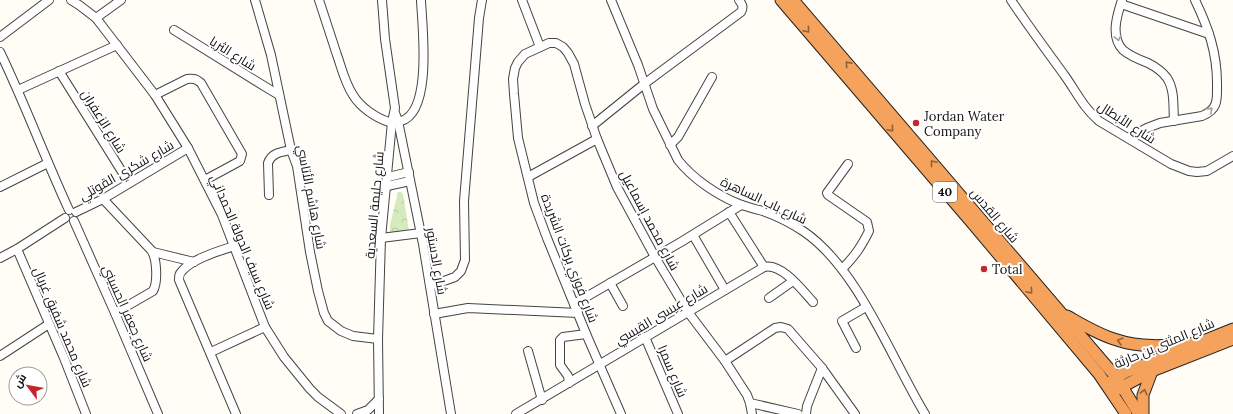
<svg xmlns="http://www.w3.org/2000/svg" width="1233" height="414" font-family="Lora,Cairo,serif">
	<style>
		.park { fill: url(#park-crowns) }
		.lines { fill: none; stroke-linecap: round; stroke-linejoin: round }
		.minor-casing { stroke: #444; stroke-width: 10 }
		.highway-casing { stroke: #222; stroke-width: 13 }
		.minor { stroke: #fff; stroke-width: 8 }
		.highway { stroke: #f5a25d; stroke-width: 11 }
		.oneway { stroke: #8e613b }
		.oneway2 { stroke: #a0a0a0 }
		.poi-dot { fill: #c4262e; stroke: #fff; stroke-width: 1.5 }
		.labels { text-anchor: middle; stroke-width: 4; stroke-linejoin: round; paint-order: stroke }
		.shield { fill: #fff; stroke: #585858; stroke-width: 1 }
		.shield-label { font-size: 12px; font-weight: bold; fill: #111 }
		.street-label { font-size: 13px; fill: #111; stroke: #fff }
		.poi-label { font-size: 13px; fill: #111; stroke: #fff; text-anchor: start }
	</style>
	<defs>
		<pattern id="park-crowns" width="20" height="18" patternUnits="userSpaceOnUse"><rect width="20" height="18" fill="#d5ebbd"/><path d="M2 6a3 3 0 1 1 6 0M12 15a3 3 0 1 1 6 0" fill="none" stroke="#b6c8a1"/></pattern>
	</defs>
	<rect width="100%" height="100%" fill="#fffdf5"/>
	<polygon class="park" points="398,192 401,192 403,194 409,231 390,233 390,225"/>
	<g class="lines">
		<g class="minor-casing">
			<g id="minor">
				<polyline points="71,0 79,5 96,18 155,95 188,148 222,215 265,327 284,357 310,389 318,397 341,414"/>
				<polyline points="255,0 271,55 291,150 297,166 310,252 318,291 324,313 328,321 341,331 353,336 378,339"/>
				<path d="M 319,0 C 325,18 331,37 337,55 C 342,69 345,83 353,95 C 360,107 376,118 389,122 C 393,123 397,122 401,121 C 433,112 422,25 421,0"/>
				<polyline points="522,0 540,47"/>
				<path d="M 611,0 L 638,65 L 653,109 L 678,160 C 693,179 717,195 739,204 C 747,207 755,209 763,211 C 777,216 791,223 803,231 C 858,268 891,358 925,414"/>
				<path d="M 1011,0 C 1028,26 1047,51 1065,76 C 1077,93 1083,107 1099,121 L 1171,164 L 1189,171 L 1197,172 L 1207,171 L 1233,156"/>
				<path d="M 1122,0 C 1117,15 1110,37 1123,50 C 1130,56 1140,60 1148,63 C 1156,67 1162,71 1167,78 C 1175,90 1173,107 1174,121"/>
				<polyline points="1121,4 1209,34"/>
				<polyline points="96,18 121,0"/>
				<polyline points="174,30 264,86 279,95"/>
				<polyline points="0,37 49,0"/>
				<path d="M 0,52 C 25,104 45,158 69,210"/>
				<polyline points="59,71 129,183"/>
				<polyline points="18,90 117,45"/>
				<path d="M 155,95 L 187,79 C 194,78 196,79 201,83 L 242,154 L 240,161 L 205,180"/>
				<polyline points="395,113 398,121 423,244 451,414"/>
				<path d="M 592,126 L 644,84 L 741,12 C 744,7 742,4 739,0"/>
				<path d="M 1128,138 L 1147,128 L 1160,123 L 1202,116 C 1219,109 1217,99 1217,83 C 1217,52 1208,27 1195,0"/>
				<polyline points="670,145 678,137 712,77"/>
				<polyline points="388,177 409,172"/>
				<polyline points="528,177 597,139"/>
				<polyline points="387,186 410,181"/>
				<polyline points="0,187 48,163"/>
				<path d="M 269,195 L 268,163 C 272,152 282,152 291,150"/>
				<path d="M 103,199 L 151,250 C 157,258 158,282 153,291 L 115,313"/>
				<polyline points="76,212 103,199 188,148"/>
				<polyline points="729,212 764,267"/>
				<polyline points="74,221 115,313 158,414"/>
				<polyline points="693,235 725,290"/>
				<polyline points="381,238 421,233"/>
				<path d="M 234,246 C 219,251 192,259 182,271 C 179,274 179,276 179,280 L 236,414"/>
				<polyline points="17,249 64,358 86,414"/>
				<polyline points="153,252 194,262"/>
				<polyline points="0,258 17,249 65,218"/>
				<path d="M 842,269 C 855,256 861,247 869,231 L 867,222 L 828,195 L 827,193 L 848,164"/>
				<polyline points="610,283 623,306"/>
				<polyline points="430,286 455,277 461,271 465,260 464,201 479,18 482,0"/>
				<polyline points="769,298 793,281"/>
				<polyline points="574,304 681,242 741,205"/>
				<polyline points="434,314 468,308 578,313"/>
				<polyline points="645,337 678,414"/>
				<polyline points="856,348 842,321 866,307"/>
				<polyline points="528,351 542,400"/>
				<polyline points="211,352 265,327"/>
				<polyline points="0,356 49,324"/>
				<polyline points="725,361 775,328 781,327 788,329 822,368 855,414"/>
				<polyline points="569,383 568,376 560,365 560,340 563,337 586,334"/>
				<polyline points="750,403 798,414"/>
				<polyline points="357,414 368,410 379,399"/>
				<polyline points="379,414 378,339 381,238 392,122 395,108 385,39 382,0"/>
				<path d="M 516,414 L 764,267 C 782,263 802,290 813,302"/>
				<polyline points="621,414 587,336 547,238 534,203 518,138 514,94 513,79 515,68 518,62 525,54 549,43 556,43 563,47 568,53 574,64 585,104 597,139 617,187 655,257 688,312 725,361 747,395 750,403 752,414"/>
				<polyline points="806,414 807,406 822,368"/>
			</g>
		</g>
		<g class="highway-casing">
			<g id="highway">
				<polyline points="781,0 973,224 1099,374 1126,414"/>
				<polyline points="793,0 1116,377 1139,414"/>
				<path d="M 1067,316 C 1083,325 1099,335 1117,340 C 1143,349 1173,345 1200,343"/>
				<polyline points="1111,382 1116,377 1126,372 1233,329"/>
				<polyline points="1116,390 1152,371 1233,339"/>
				<polyline points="1143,414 1143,395 1152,371"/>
			</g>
		</g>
		<use href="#minor" class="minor"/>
		<use href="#highway" class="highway"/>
	</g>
	<defs><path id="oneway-chevron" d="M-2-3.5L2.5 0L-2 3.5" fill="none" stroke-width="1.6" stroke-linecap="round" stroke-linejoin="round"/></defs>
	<g class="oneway">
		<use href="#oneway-chevron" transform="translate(807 30) rotate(50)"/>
		<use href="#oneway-chevron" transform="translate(848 64) rotate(-131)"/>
		<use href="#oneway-chevron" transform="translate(891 129) rotate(49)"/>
		<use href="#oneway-chevron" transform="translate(933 163) rotate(-130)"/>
		<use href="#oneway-chevron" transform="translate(1030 291) rotate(50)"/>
		<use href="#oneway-chevron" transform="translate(1120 341) rotate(-165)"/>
		<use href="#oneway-chevron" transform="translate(1144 392) rotate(-76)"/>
	</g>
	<g class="oneway2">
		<use href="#oneway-chevron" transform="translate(1118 38) rotate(76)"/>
		<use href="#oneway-chevron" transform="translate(1210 110) rotate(-41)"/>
	</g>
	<g class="poi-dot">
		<circle cx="916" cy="123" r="4"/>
		<circle cx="984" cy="269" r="4"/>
	</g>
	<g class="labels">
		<rect class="shield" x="933" y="182" width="24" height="20" rx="3"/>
		<g class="shield-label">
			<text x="945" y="196">40</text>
		</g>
		<g class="street-label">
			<text transform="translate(233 53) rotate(32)" y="5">شارع الثريا</text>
			<text transform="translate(104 121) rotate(58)" y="5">شارع الزعفران</text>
			<text transform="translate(1127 122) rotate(33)" y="5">شارع الأبطال</text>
			<text transform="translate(126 170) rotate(-30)" y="5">شارع شكري القوتلي</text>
			<text transform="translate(312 197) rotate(79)" y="5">شارع هاشم الأتاسي</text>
			<text transform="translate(764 200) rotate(25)" y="5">شارع باب الساهرة</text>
			<text transform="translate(374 205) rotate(-85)" y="5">شارع حليمة السعدية</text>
			<text transform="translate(995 215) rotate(50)" y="5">شارع القدس</text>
			<text transform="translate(650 220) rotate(62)" y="5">شارع محمد إسماعيل</text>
			<text transform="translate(243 242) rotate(67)" y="5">شارع سيف الدولة الحمداني</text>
			<text transform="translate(570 258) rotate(69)" y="5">شارع فوزي بركات الشريدة</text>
			<text transform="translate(437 261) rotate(80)" y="5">شارع الدستور</text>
			<text transform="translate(128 313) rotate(66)" y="5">شارع جعفر الحسيني</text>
			<text transform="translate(661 314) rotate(-31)" y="5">شارع عيسى القيسي</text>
			<text transform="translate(63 327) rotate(67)" y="5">شارع محمد شفيق غربال</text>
			<text transform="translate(1164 343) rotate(-23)" y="5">شارع المثنى بن حارثة</text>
			<text transform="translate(673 371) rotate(67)" y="5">شارع سمرا</text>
		</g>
		<g class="poi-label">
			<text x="924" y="121">Jordan Water<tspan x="924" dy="15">Company</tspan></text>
			<text x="992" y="274">Total</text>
		</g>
	</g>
	<g transform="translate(28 386) rotate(302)"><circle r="19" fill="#ffffff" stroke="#a0a0a0"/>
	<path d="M0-3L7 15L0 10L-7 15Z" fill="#c4262e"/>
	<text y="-6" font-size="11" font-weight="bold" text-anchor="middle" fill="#111111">ش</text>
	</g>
</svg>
